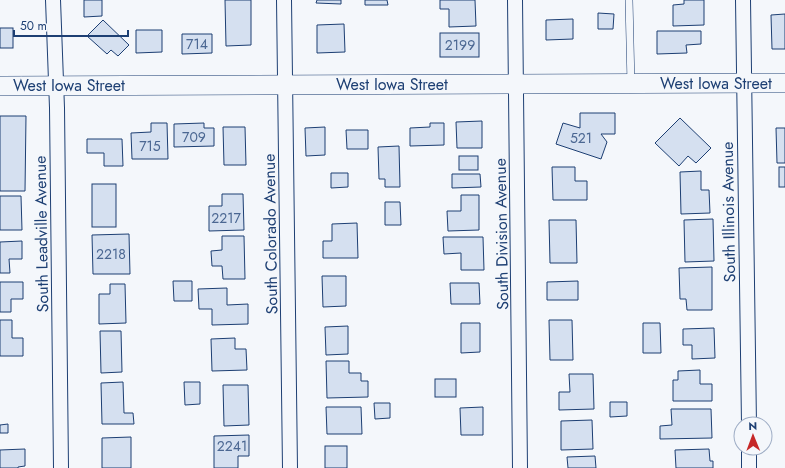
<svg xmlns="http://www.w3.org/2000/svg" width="785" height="468" font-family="Jost,sans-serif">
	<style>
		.building { fill: #d5e0f0; stroke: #1d3f73 }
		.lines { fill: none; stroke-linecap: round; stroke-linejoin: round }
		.lane-casing { stroke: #1d3f73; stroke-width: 8 }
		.street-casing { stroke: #1d3f73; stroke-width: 16 }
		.secondary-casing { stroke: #1d3f73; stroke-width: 20 }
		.lane { stroke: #f4f7fb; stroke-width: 7 }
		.street { stroke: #f4f7fb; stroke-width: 14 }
		.secondary { stroke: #f4f7fb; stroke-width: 19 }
		.labels { text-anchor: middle; stroke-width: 3; stroke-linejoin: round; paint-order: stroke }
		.number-label { font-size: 14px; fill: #4b6792 }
		.street-label { font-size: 16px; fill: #1d3f73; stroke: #f4f7fb }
	</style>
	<rect width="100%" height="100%" fill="#f4f7fb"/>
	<g class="building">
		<polygon points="84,0 102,0 102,16 84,17"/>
		<polygon points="225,0 251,0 251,45 226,46"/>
		<polygon points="317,0 341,0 341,4 316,3"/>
		<polygon points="365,0 387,0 388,5 365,5"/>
		<polygon points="440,0 475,0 476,26 449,27 449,9 440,9"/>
		<polygon points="684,0 704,0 704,25 673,26 673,5 684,4"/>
		<polygon points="598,13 614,14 613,29 598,29"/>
		<polygon points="785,14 785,49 772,49 771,15"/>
		<polygon points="573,19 573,39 546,40 546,20"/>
		<polygon points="103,20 129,45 118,56 111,50 107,54 87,36"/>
		<polygon points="344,24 345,52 317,53 317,25"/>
		<rect x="0" y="28" width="13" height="20"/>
		<polygon points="136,30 162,30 162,52 136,53"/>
		<polygon points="657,31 701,31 701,44 686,45 687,53 657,54"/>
		<rect x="440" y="33" width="39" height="24"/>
		<polygon points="182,34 212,34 212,53 182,54"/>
		<polygon points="580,113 615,113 615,134 601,134 607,142 601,159 556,144 563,123 580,128"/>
		<polygon points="0,116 26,116 25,191 0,191"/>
		<polygon points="680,118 711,148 696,163 688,156 679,166 655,143"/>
		<polygon points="482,121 482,148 457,148 456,122"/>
		<polygon points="151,123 167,123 168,159 132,159 131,133 151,132"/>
		<polygon points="204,123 204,128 214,128 214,146 174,147 174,124"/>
		<polygon points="430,123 444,123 444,145 410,146 410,128 430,127"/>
		<polygon points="223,127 245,127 246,165 224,165"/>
		<polygon points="325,127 325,155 306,156 305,128"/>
		<polygon points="776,128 785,128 785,163 777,163"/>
		<polygon points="346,130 368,130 368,149 347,149"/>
		<polygon points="87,139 122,139 123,166 104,166 104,153 87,153"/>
		<polygon points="399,146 400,187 385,187 385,179 379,179 378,147"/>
		<rect x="459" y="156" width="19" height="14"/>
		<polygon points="552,167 575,167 575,181 587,181 587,200 553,200"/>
		<rect x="779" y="167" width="6" height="20"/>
		<polygon points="701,171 701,190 709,190 710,213 681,214 680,172"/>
		<polygon points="331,173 348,173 348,187 331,188"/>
		<polygon points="452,174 480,174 481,187 452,188"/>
		<rect x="92" y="184" width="24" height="43"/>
		<polygon points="222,194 243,194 244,230 209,231 209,206 222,206"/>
		<polygon points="461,195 479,195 479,230 448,231 447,211 461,211"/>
		<polygon points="0,196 21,196 22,230 0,230"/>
		<polygon points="385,202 400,202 401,225 385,225"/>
		<polygon points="713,219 714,261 685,262 684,220"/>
		<polygon points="549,220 576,220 577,263 550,263"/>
		<polygon points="357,223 358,258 323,258 323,241 332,241 332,224"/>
		<polygon points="129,234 130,274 93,274 92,235"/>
		<polygon points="222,236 244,236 245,279 223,279 222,266 212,266 211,251 222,250"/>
		<polygon points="443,237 483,237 484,270 461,270 461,253 444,254"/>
		<polygon points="22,241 22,259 9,259 10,273 0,273 0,242"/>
		<polygon points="712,267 712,310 687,310 686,299 680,299 679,268"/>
		<polygon points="322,276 346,276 346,306 323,307"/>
		<polygon points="173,281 192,281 192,301 174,301"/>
		<polygon points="578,281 578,300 547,300 547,282"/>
		<polygon points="0,282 23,282 23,299 11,299 11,312 0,312"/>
		<polygon points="450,283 479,283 480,304 451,304"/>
		<polygon points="110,284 125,284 126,323 99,324 99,294 110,294"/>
		<polygon points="227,288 227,305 248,304 248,324 212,325 212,309 199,309 198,289"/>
		<polygon points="0,320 12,320 12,338 23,338 23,356 0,356"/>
		<polygon points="549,320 572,320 573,360 550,360"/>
		<polygon points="461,323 480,323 480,352 461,353"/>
		<polygon points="643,323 660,323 661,353 643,353"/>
		<polygon points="348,326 348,354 326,355 325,327"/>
		<polygon points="714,328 715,358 692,359 692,345 683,345 683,329"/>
		<polygon points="100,331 121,331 122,372 101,373"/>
		<polygon points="235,338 235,349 246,349 247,370 212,371 211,339"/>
		<polygon points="326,361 349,361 349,373 361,373 361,381 368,381 368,397 327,398"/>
		<polygon points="700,370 700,384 712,384 712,401 673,401 673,380 678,380 678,371"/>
		<polygon points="569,374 593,374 594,409 559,410 559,392 570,392"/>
		<rect x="435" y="379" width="21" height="18"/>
		<polygon points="123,382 124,413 133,413 134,424 102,424 101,383"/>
		<polygon points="184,382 200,382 200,404 185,405"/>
		<polygon points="223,385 248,385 249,425 224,426"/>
		<polygon points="610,402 627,402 627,416 610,417"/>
		<polygon points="374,403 390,403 390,418 375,419"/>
		<polygon points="326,407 361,407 362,434 327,434"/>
		<polygon points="483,407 483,435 461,435 460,408"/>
		<polygon points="671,409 711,409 712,438 660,439 660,426 672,425"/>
		<polygon points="592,420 593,449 561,450 561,421"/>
		<polygon points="8,424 8,433 0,433 0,425"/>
		<polygon points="249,435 249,456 238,456 238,468 214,468 214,436"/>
		<polygon points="131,437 131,468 102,468 102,438"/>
		<rect x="325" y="446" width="22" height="22"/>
		<polygon points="25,449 25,466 18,467 18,468 0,468 0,450"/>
		<polygon points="709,449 710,461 713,461 713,468 676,468 675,450"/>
		<polygon points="595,456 596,468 568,468 567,457"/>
	</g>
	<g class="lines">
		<g class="lane-casing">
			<polyline id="lane" points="629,0 631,84"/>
		</g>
		<g class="street-casing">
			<g id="street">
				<polyline points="53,0 57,108 61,468"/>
				<polyline points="284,0 290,468"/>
				<polyline points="515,0 520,468"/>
				<polyline points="743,0 749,424"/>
				<polyline points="749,448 749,468"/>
			</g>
		</g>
		<g class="secondary-casing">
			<polyline id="secondary" points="0,86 785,83"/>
		</g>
		<use href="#lane" class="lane"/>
		<use href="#street" class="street"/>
		<use href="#secondary" class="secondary"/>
	</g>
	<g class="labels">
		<g class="number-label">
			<text x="197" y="49">714</text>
			<text x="460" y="50">2199</text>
			<text x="194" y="142">709</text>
			<text x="581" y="143">521</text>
			<text x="150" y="151">715</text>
			<text x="226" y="223">2217</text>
			<text x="111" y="259">2218</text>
			<text x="232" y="451">2241</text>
		</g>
		<g class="street-label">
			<text x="716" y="89">West Iowa Street</text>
			<text x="392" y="90">West Iowa Street</text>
			<text x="69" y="91">West Iowa Street</text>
			<text transform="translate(728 212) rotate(-91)" y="6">South Illinois Avenue</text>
			<text transform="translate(41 234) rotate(-91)" y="6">South Leadville Avenue</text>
			<text transform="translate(270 234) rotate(-91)" y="6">South Colorado Avenue</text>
			<text transform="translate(501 234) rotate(-91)" y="6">South Division Avenue</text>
		</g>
	</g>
	<g transform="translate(753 436) rotate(359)"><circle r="19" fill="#f4f7fb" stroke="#9eadc5"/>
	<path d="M0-3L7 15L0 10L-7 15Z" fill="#c62828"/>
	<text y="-6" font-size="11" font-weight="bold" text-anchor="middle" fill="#1d3f73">N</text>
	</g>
	<path d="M14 30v6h114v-6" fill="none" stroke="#1d3f73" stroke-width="2"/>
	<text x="20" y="30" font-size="12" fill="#1d3f73" stroke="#f4f7fb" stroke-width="3" paint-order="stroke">50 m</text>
</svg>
